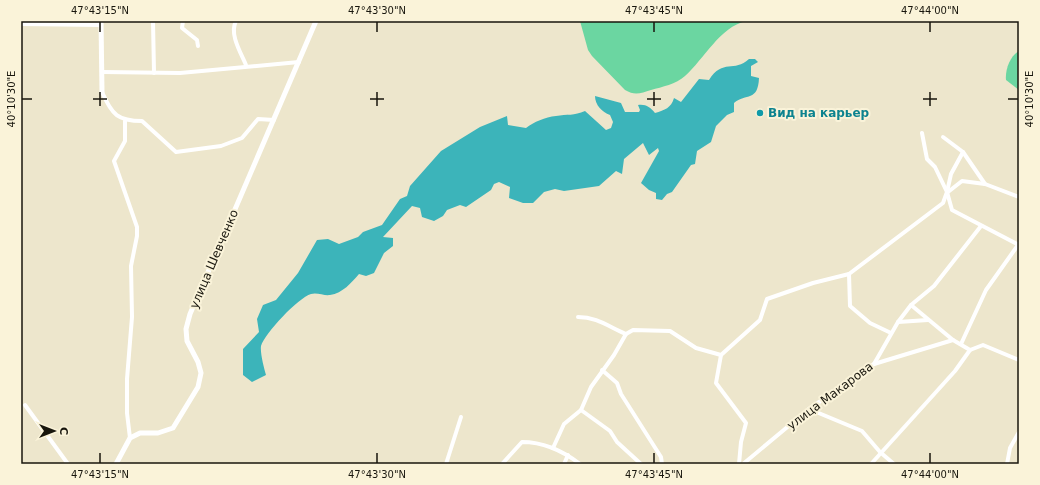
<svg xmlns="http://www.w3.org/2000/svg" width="1040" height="485" font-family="'DejaVu Sans',sans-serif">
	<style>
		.green { fill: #6bd6a1 }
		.water { fill: #3cb4ba }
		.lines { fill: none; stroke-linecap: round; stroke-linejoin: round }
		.minor { stroke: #fff; stroke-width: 4 }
		.tertiary { stroke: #fff; stroke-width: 5 }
		.ticks { fill: none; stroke: #18160d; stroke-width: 1.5 }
		.culture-dot { fill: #0f9aa8; stroke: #faf3d9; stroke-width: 1.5 }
		.labels { text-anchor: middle; stroke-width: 4; stroke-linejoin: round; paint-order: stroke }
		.culture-label { font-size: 12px; font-weight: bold; fill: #0d838f; stroke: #faf3d9; text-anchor: start }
		.street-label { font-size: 12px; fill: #18160d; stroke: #faf3d9 }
		.neatline { fill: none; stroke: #18160d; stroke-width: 1.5 }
		.ticks-label { font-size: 10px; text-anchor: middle; fill: #18160d }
	</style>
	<rect width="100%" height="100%" fill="#ede6cc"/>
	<g class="green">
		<path d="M 580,21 L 746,21 C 720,27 704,59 685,76 C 676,84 662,87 651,90 C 641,93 635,96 625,90 L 592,56 L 588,50 Z"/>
		<path d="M 1019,51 L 1019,90 L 1006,80 C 1005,70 1010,56 1019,51 Z"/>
	</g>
	<path class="water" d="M 749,59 L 755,59 L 758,62 L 751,66 L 751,76 L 759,78 C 758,102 746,93 734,103 L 734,112 L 727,115 L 716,126 L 711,142 L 697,151 L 695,164 L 691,165 L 672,192 L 667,194 L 662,200 L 656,199 L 656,193 L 649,190 L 641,183 L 659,151 L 658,148 L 649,155 L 643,143 L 624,159 L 622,174 L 616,171 L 599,186 L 564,191 L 555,189 L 544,192 L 533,203 L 523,203 L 509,198 L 510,187 L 499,182 L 494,184 L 491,190 L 466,207 L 460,205 L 447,210 L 443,216 L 434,221 L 422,217 L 420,208 L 412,206 L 383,237 L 393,238 L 393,246 L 384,253 L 374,273 L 366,276 L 359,274 C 351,283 343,293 330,295 C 324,296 317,292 311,294 C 298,298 265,333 261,346 C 260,353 264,368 266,375 L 252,382 L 243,375 L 243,349 L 259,332 L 257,319 L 263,305 L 276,300 L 298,273 L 317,240 L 328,239 L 339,244 L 358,237 L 363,232 L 382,225 L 400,199 L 407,196 L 410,186 L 441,151 L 480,127 L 507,116 L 508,125 L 526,128 C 534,122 545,117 556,116 C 567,114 574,116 585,111 L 606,130 L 611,128 L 613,122 L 610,115 C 602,112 595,105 595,96 L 621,103 L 625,112 L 639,112 L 640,110 L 638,105 C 646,104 650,107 655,113 C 665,110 671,108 674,98 L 681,102 L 699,79 L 709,80 C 723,58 734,73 749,59 Z"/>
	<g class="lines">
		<g class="minor">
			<polyline points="153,21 154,73"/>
			<polyline points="183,21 182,28 197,40 198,46"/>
			<path d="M 236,21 C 229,34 241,53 246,65"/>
			<polyline points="21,24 101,25"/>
			<polyline points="102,72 180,73 299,62"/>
			<path d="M 102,92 C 112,115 118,121 142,121 L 176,152 L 221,146 L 242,138 L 258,119 L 274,120"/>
			<polyline points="125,121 125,141 114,161 137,227 137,236 131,266 132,317 127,379 127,413 130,438"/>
			<polyline points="922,133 927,159 935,167 947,192 952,210 1019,245"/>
			<polyline points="943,137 963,152 985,184"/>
			<polyline points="948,192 962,181 985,184 1019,197"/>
			<polyline points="849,274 850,306 870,323 891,333"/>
			<polyline points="911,305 953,340"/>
			<path d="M 578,317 C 597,317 609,327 626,334"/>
			<polyline points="898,322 928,320"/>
			<polyline points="961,344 986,290 1018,245"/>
			<polyline points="721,355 716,383 746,423 741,442 739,464"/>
			<polyline points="874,364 953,340 970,350 983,345 1019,360"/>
			<polyline points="602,370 617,383 621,394 661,457 662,464"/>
			<polyline points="25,405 68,464"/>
			<polyline points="809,409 862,431 880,452 894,464"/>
			<polyline points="581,410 610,431 617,442 641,464"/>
			<polyline points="553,448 564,424 581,410 591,387 614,355 626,334 633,330 670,331 696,348 721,355 760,320 767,299 813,283 849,274 943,203 947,192 951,174 963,152"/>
			<polyline points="446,464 461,417"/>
			<path d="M 502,464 L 522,442 C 544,442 563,451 580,464"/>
			<polyline points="564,464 568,455"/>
			<polyline points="743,464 809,409 874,364 898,322 911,305 934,286 981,226"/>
			<polyline points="871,464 955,371 970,350"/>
			<polyline points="1007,464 1010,448 1019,432"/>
		</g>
		<g class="tertiary">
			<polyline points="101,21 102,92"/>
			<polyline points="116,464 130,438 140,433 158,433 173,428 198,387 201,373 198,362 187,341 186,329 190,314 316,21"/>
		</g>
	</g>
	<path class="ticks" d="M 100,22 L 100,32M 377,22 L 377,32M 654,22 L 654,32M 930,22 L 930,32M 100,92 L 100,106M 377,92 L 377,106M 654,92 L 654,106M 930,92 L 930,106M 22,99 L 32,99M 93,99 L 107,99M 370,99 L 384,99M 647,99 L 661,99M 923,99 L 937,99M 1008,99 L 1018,99M 100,453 L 100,463M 377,453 L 377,463M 654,453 L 654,463M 930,453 L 930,463"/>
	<circle class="culture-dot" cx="760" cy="113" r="4"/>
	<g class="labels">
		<g class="culture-label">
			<text x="768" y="117">Вид на карьер</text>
		</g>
		<g class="street-label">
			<text transform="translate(214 259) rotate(-67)" y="4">улица Шевченко</text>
			<text transform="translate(830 396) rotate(-37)" y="4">улица Макарова</text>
		</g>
	</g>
	<rect width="1040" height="485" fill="none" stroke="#faf3d9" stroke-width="44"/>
	<g transform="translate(54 431) rotate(90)" stroke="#faf3d9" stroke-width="3" paint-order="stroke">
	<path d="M0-3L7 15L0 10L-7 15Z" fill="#18160d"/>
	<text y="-6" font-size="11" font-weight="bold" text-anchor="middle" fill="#18160d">С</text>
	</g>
	<rect x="22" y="22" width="996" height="441" class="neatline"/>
	<g class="ticks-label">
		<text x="100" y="14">47°43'15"N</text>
		<text x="377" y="14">47°43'30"N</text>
		<text x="654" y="14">47°43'45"N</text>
		<text x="930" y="14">47°44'00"N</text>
		<text transform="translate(1029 99) rotate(-90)" y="4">40°10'30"E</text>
		<text transform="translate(11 99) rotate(-90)" y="4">40°10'30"E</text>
		<text x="100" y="478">47°43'15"N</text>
		<text x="377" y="478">47°43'30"N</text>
		<text x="654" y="478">47°43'45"N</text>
		<text x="930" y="478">47°44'00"N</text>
	</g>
</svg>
